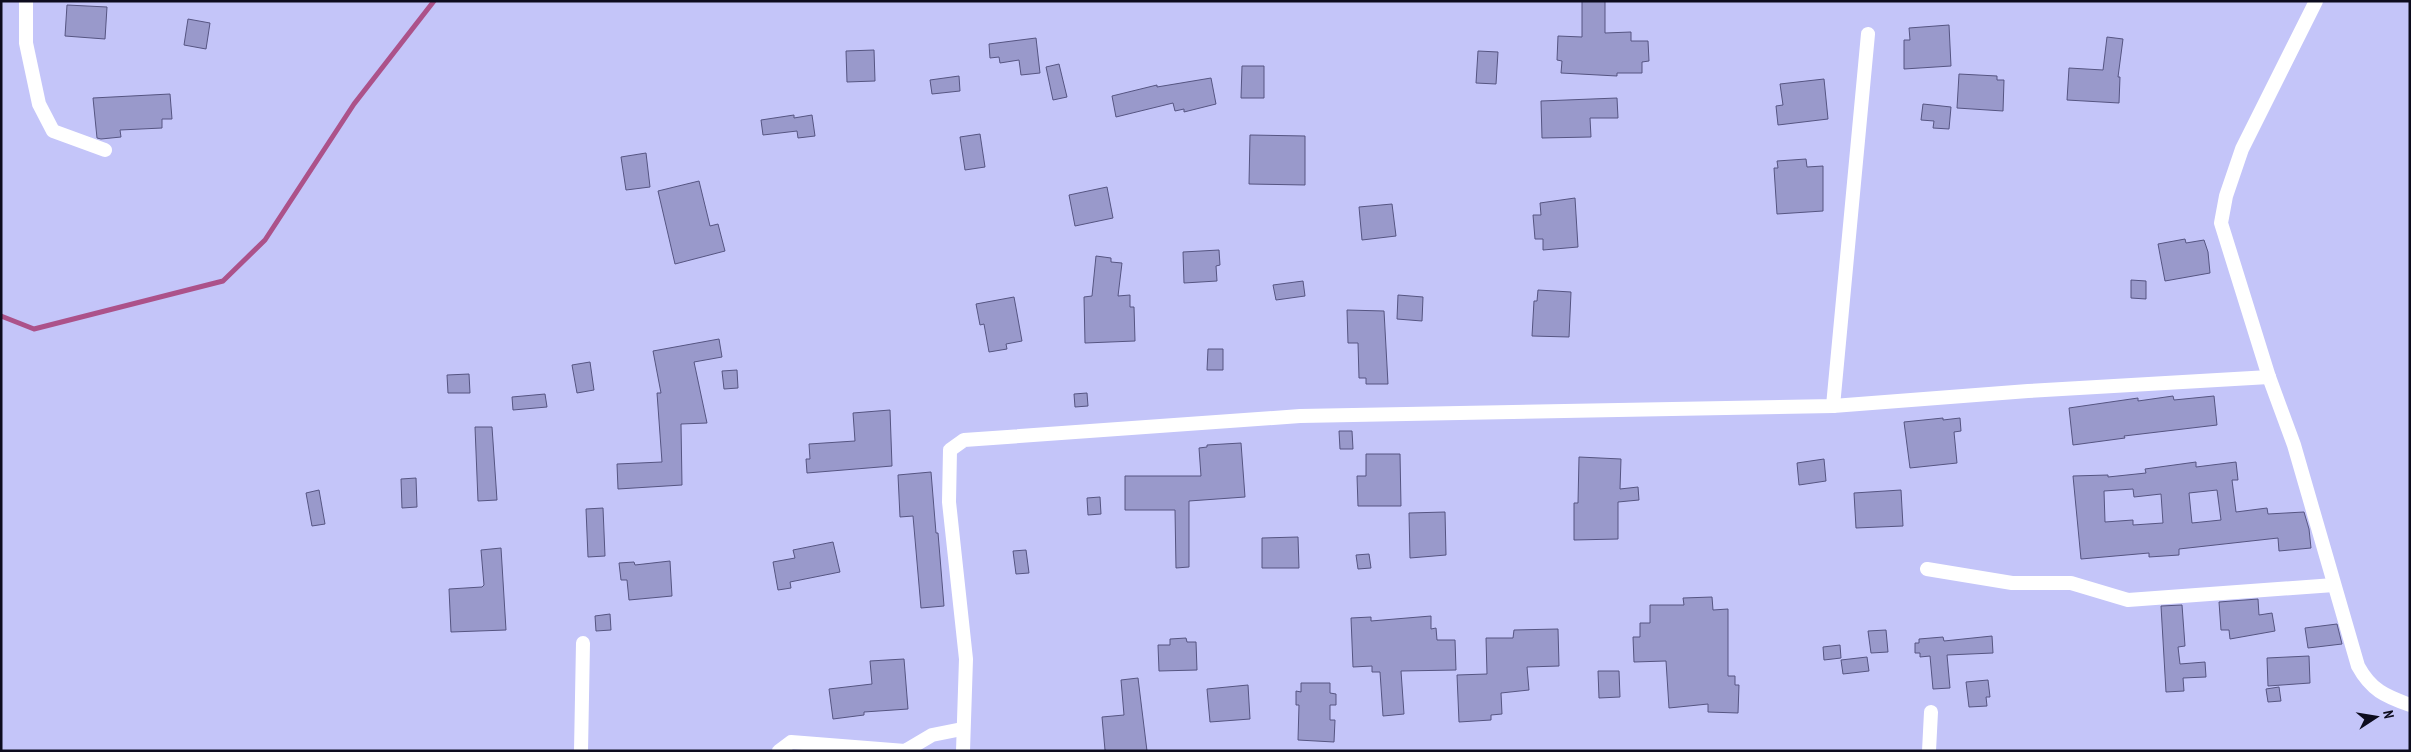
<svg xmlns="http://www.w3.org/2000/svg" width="2411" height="752" font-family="'PT Sans Narrow',sans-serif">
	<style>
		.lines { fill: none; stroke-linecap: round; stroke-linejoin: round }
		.stream { stroke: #ac528a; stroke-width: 5 }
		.building { fill: #9999cb; stroke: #565582; fill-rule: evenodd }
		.street { stroke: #fff; stroke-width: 14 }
	</style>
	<rect width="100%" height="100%" fill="#c4c5f9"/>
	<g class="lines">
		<polyline class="stream" points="1,316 34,329 223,281 265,240 354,104 434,1"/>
	</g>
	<g class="building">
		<polygon points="1582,1 1605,1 1605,33 1631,32 1631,41 1648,41 1649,61 1642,62 1642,73 1617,73 1617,76 1561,73 1562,61 1557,60 1558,36 1582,37"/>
		<polygon points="67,5 107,7 105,39 65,36"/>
		<polygon points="188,19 210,23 206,49 184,45"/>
		<polygon points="1949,25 1951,66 1904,69 1904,40 1910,40 1909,28"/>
		<polygon points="2107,37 2123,39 2118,77 2120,77 2119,103 2067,100 2069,68 2103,70"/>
		<polygon points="1036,38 1040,73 1021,75 1019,60 1000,63 999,57 990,58 989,44"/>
		<polygon points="874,50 875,81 847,82 846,51"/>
		<polygon points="1478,51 1498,52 1496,84 1476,83"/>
		<polygon points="1059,64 1067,97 1053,100 1046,67"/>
		<polygon points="1242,66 1264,66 1264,98 1241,98"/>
		<polygon points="1959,74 1997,76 1997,80 2004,80 2003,111 1957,108"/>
		<polygon points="959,76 960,91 932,94 930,80"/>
		<polygon points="1211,78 1216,104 1184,112 1184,109 1175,111 1173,103 1116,117 1112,96 1157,85 1157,87"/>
		<polygon points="1824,79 1828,119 1778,125 1776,106 1783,105 1780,84"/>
		<polygon points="170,94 172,119 162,119 162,128 120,130 121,137 101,139 97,138 93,98"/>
		<polygon points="1617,98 1618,118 1590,118 1591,137 1542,138 1541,101"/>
		<polygon points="1923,104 1951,107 1949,129 1933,128 1934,121 1921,120"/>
		<polygon points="794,115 794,118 812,115 815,136 798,138 797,131 763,135 761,120"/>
		<polygon points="980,134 985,167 965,170 960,137"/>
		<polygon points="1250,135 1305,136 1305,185 1249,184"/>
		<polygon points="646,153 650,187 626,190 621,157"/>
		<polygon points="1806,159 1807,167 1823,166 1823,211 1777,214 1774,168 1778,168 1777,161"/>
		<polygon points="699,181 710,226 718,224 725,251 675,264 658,191"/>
		<polygon points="1107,187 1113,218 1075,226 1069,195"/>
		<polygon points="1575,198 1578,247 1543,250 1543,239 1535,239 1533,215 1541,215 1540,203"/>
		<polygon points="1392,204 1396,236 1362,240 1359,207"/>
		<polygon points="2185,239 2186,243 2204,240 2208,252 2210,273 2165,281 2158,244"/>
		<polygon points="1219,250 1220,265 1216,266 1217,281 1184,283 1183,252"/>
		<polygon points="1096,256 1111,258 1111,262 1122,263 1118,296 1130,295 1130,307 1134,307 1135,341 1085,343 1084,297 1092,296"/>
		<polygon points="2131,280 2146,281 2146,299 2131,298"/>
		<polygon points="1303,281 1305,296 1276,300 1273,285"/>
		<polygon points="1538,290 1571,292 1569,337 1532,336 1534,301 1537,301"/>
		<polygon points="1398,295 1423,297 1422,321 1397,319"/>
		<polygon points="1014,297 1022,341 1006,344 1007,349 989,352 984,324 980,325 976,304"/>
		<polygon points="1347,310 1384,311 1388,384 1366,384 1366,378 1359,378 1358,343 1348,343"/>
		<polygon points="719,339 722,357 694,362 707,423 681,424 682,485 618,489 617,464 662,462 657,393 661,393 653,351"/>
		<polygon points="1208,349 1223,349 1223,370 1207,370"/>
		<polygon points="590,362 594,390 577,393 572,365"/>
		<polygon points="737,370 738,388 724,389 722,371"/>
		<polygon points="469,374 470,393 448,393 447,375"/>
		<polygon points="1087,393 1088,406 1075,407 1074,394"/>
		<polygon points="545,394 547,407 513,410 512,397"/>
		<polygon points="2173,396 2174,400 2214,396 2217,425 2124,436 2125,438 2073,445 2069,408 2138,398 2138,401"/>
		<polygon points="890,410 892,466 807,473 806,459 810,459 809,444 855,441 853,413"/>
		<polygon points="1943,418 1943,420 1960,418 1961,431 1954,432 1957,463 1910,468 1904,422"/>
		<polygon points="475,427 492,427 497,500 478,501"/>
		<polygon points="1339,431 1352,431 1353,449 1340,449"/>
		<polygon points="1241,443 1245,497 1189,501 1189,567 1176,568 1175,510 1125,510 1125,476 1201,476 1199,448 1207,447 1207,445"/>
		<polygon points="1366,454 1400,454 1401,506 1358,506 1357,476 1366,476"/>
		<polygon points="1579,457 1621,459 1620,489 1638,487 1639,500 1618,502 1618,539 1574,540 1574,503 1578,503"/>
		<polygon points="1824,459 1826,481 1799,485 1797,463"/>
		<path d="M 2196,462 L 2196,467 L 2236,462 L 2238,480 L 2232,480 L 2236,512 L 2267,508 L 2268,514 L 2304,512 L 2309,529 L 2311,548 L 2279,551 L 2278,538 L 2179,549 L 2179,555 L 2149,557 L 2149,553 L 2081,559 L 2073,476 L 2108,475 L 2108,477 L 2146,473 L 2145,469 ZM 2133,489 L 2134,497 L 2161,494 L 2163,523 L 2133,525 L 2133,520 L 2105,522 L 2104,491 ZM 2217,490 L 2221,520 L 2192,523 L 2189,493 Z"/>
		<polygon points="931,472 936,533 938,533 944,606 921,608 913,516 900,517 898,475"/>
		<polygon points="416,478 417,507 402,508 401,479"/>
		<polygon points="319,490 325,524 312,526 306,493"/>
		<polygon points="1901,490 1903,526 1856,528 1854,493"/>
		<polygon points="1100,497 1101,514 1088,515 1087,498"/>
		<polygon points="603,508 605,556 588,557 586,509"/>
		<polygon points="1445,512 1446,555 1410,558 1409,513"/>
		<polygon points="1298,537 1299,568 1262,568 1262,538"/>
		<polygon points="833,542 840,572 790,582 791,588 778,590 773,562 795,558 793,550"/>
		<polygon points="501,548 506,630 451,632 449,589 482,587 484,585 481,550"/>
		<polygon points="1026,550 1029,573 1016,574 1013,551"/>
		<polygon points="1369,554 1371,568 1358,569 1356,555"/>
		<polygon points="670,561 672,596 629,600 627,580 621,580 619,563 634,562 635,565"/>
		<polygon points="1712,597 1713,610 1728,609 1728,676 1735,676 1735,685 1739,685 1738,713 1708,712 1708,704 1669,708 1666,661 1634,662 1633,637 1640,637 1640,623 1650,623 1650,605 1684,605 1683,598"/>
		<polygon points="2258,599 2259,615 2272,613 2275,631 2230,639 2229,630 2221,630 2219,602"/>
		<polygon points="2182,605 2185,646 2178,647 2180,664 2205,662 2206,677 2183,678 2184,691 2166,692 2161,606"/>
		<polygon points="610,614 611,630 596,631 595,616"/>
		<polygon points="1431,616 1431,629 1436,628 1437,640 1455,640 1456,670 1401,671 1404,714 1383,716 1380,672 1372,672 1372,666 1353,667 1351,618 1371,617 1371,621"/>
		<polygon points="2337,624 2342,644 2308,648 2305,628"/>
		<polygon points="1558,629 1559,666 1527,667 1529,690 1501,693 1502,714 1491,715 1491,720 1459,722 1457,675 1487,674 1486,638 1513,638 1514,630"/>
		<polygon points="1886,630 1888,652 1871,653 1868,631"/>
		<polygon points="1992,636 1993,653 1947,655 1950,688 1933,689 1930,656 1920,657 1920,653 1915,653 1915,643 1919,643 1919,639 1943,637 1944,641"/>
		<polygon points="1186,638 1187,642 1196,642 1197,670 1159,671 1158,645 1170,645 1170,639"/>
		<polygon points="1840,645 1841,658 1824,660 1823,647"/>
		<polygon points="2309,656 2310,683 2268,686 2267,658"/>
		<polygon points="1867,657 1869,671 1843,674 1841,660"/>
		<polygon points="904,659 908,709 864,712 864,715 833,719 829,689 872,684 870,661"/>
		<polygon points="1598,671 1619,671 1620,697 1599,698"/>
		<polygon points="1138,678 1147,751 1107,751 1105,750 1102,717 1124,715 1121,680"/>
		<polygon points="1988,680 1990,697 1986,697 1987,706 1969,707 1966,682"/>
		<polygon points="1301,683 1330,683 1330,693 1336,694 1336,705 1330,705 1330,720 1335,720 1334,742 1298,740 1299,705 1296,705 1296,691 1301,692"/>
		<polygon points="1248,685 1250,719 1210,722 1207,689"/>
		<polygon points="2279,687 2281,701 2268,702 2266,689"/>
	</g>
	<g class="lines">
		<g class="street">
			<polyline points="26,1 26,43 39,104 53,131 105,150"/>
			<path d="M 2316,1 L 2242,149 L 2226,196 L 2221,223 L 2269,377 L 2294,445 L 2358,666 C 2371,690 2385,696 2410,705"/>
			<polyline points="1833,406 1868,34"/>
			<polyline points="1927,569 2012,583 2071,583 2128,600 2334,585"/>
			<polyline points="581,751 583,643"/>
			<polyline points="779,751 791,742 905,751 932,735 962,729"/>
			<polyline points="963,751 966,659 949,502 950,450 964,440 1300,416 1833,406 2028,391 2269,377"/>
			<polyline points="1929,751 1931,712"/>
		</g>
	</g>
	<rect width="2411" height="752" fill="none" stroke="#0d0c1e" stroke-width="5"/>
	<g transform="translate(2376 717) rotate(78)" stroke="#c4c5f9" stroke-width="4" paint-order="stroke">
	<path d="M0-4L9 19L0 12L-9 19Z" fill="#0d0c1e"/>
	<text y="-8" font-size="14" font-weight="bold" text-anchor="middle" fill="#0d0c1e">N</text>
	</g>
</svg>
